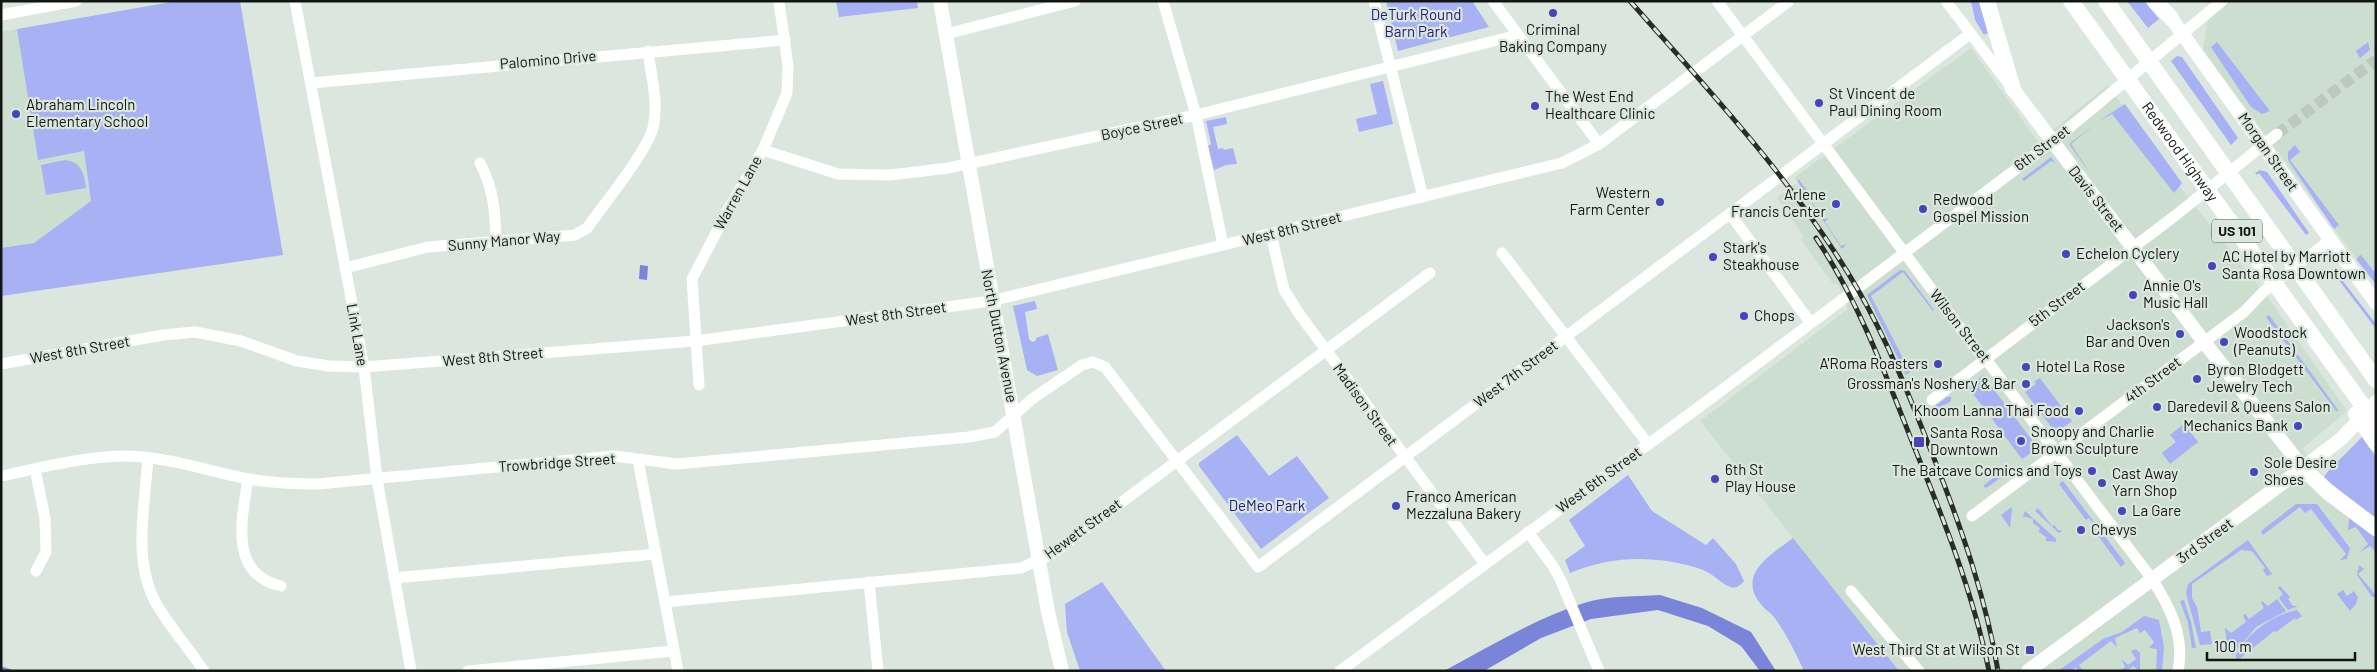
<svg xmlns="http://www.w3.org/2000/svg" width="2377" height="672" font-family="Barlow,sans-serif">
	<style>
		.built { fill: #cbdecf }
		.green { fill: #a7b1f4 }
		.water { fill: #7a84d8 }
		.lines { fill: none; stroke-linecap: round; stroke-linejoin: round }
		.stream { stroke: #7a84d8; stroke-width: 3 }
		.minor-tunnel { stroke: #bdc8c0; stroke-width: 11; stroke-dasharray: 11 5.5; stroke-linecap: butt }
		.minor { stroke: #fff; stroke-width: 11 }
		.major { stroke: #fff; stroke-width: 14 }
		.highway { stroke: #fff; stroke-width: 16 }
		.rail-casing { stroke: #282d29; stroke-width: 5 }
		.rail { stroke: #dbe7de; stroke-width: 3; stroke-dasharray: 9; stroke-linecap: butt }
		.poi-dot { fill: #4645bb; stroke: #dbe7de; stroke-width: 2 }
		.labels { text-anchor: middle; stroke-width: 4.5; stroke-linejoin: round; paint-order: stroke }
		.shield { fill: #dbe7de; stroke: #4e5550; stroke-width: 1 }
		.shield-label { font-size: 14px; font-weight: bold; fill: #121613 }
		.park-label { font-size: 15px; fill: #24197c; stroke: #dbe7de }
		.poi-label { font-size: 15px; fill: #121613; stroke: #dbe7de; text-anchor: start }
		.street-label { font-size: 15px; fill: #121613; stroke: #dbe7de }
	</style>
	<rect width="100%" height="100%" fill="#dbe7de"/>
	<g class="built">
		<polygon points="2230,1 2376,1 2376,285 2203,50 2208,19"/>
		<polygon points="17,29 38,160 84,151 91,201 34,243 1,248 1,32"/>
		<polygon points="1971,48 2038,142 2108,85 2184,192 2272,303 2347,411 2302,449 2376,542 2376,671 1899,671 1700,421 1848,309 1838,284 1833,284 1801,240 1804,237 1777,198 1795,184 1800,190 1795,177"/>
	</g>
	<g class="green">
		<polygon points="177,1 240,1 283,255 1,296 1,248 34,243 91,201 84,151 38,160 17,29"/>
		<polygon points="836,1 917,1 918,8 839,17"/>
		<polygon points="1386,1 1472,1 1489,27 1398,51"/>
		<polygon points="1971,1 1979,1 1988,33 1984,35 1975,20"/>
		<polygon points="2127,1 2144,1 2159,19 2148,28"/>
		<polygon points="2217,42 2270,111 2262,114 2251,107 2211,47"/>
		<polygon points="2368,42 2370,50 2360,58 2356,51"/>
		<polygon points="2177,56 2182,57 2238,138 2231,145 2171,61"/>
		<polygon points="1383,81 1393,124 1359,132 1356,119 1377,114 1370,84"/>
		<polygon points="2125,104 2182,183 2174,193 2112,114 2099,121"/>
		<polygon points="1226,117 1227,124 1213,127 1218,149 1223,148 1224,150 1233,148 1237,164 1226,165 1214,170 1208,146 1211,144 1206,121"/>
		<polygon points="2094,125 2071,144 2090,173 2069,144"/>
		<polygon points="2295,145 2300,152 2290,160 2339,225 2334,229 2288,160 2288,152"/>
		<polygon points="2051,157 2055,163 2051,161 2024,181 2022,179"/>
		<path d="M 65,160 C 82,162 84,174 86,188 L 46,195 L 41,165 Z"/>
		<polygon points="2260,170 2267,172 2309,233 2306,235 2259,173 2257,175 2255,173"/>
		<polygon points="1798,179 1811,195 1809,198 1824,219 1828,218 1825,222 1841,246 1846,244 1842,249 1798,182"/>
		<polygon points="2361,255 2376,274 2376,284 2356,259"/>
		<polygon points="1900,270 1905,271 1934,310 1933,311 1903,272 1871,296 1910,372 1906,375 1867,295"/>
		<polygon points="2332,271 2336,272 2376,324 2376,329"/>
		<polygon points="1035,301 1037,309 1025,312 1029,339 1032,342 1036,341 1036,338 1048,334 1058,370 1037,376 1027,370 1013,306"/>
		<polygon points="2269,315 2338,410 2337,412 2266,317"/>
		<polygon points="1983,375 2038,448 2022,459 1968,387"/>
		<polygon points="2040,378 2072,421 2056,433 2025,392 2036,384 2034,382"/>
		<polygon points="1947,397 1951,397 1951,401 1937,409 1935,406"/>
		<polygon points="2184,424 2198,442 2170,464 2162,453 2176,442 2170,435"/>
		<polygon points="1237,435 1269,476 1297,456 1329,498 1261,549 1199,466 1199,463"/>
		<path d="M 2362,437 L 2376,457 L 2376,519 L 2324,478 C 2324,473 2355,445 2362,437 Z"/>
		<polygon points="1994,468 2006,469 2008,473 1986,488 1983,486 1998,474"/>
		<path d="M 1628,475 L 1652,511 L 1706,545 L 1713,538 L 1736,564 L 1744,581 C 1732,596 1722,581 1712,575 C 1705,570 1696,567 1687,565 C 1649,555 1606,557 1570,573 L 1565,560 L 1585,546 L 1569,520 Z"/>
		<polygon points="2063,481 2125,563 2121,567 2094,530 2097,528 2089,518 2086,520 2059,484"/>
		<polygon points="2296,504 2317,504 2350,548 2347,559 2340,560 2346,554 2311,509 2305,513 2300,507 2263,535 2261,531"/>
		<polygon points="2012,507 2010,528 2001,515"/>
		<polygon points="2038,508 2052,526 2054,525 2058,530 2062,531 2059,533 2035,511"/>
		<polygon points="2025,511 2056,539 2056,542 2046,541 2046,537 2039,532 2040,528 2033,523 2033,519 2023,516"/>
		<polygon points="2349,518 2376,538 2376,553 2370,546 2360,552 2368,544 2356,527 2348,530"/>
		<path d="M 1793,538 L 1899,671 L 1804,671 C 1795,652 1786,633 1774,617 C 1770,612 1764,609 1760,603 C 1737,574 1772,554 1793,538 Z"/>
		<polygon points="2248,540 2272,574 2267,576 2263,570 2265,568 2252,551 2241,550 2192,584 2192,598 2197,607 2201,632 2210,631 2212,644 2200,645 2186,593 2188,584"/>
		<polygon points="2359,565 2364,569 2358,574 2375,594 2375,597 2372,597 2357,575"/>
		<polygon points="1102,582 1166,671 1080,671 1067,632 1065,604"/>
		<polygon points="2280,586 2290,597 2288,599 2293,606 2298,606 2288,610 2279,598 2283,594 2278,588"/>
		<polygon points="2343,590 2347,596 2354,591 2358,597 2356,604 2350,611 2337,594"/>
		<polygon points="2277,599 2286,611 2256,627 2233,655 2227,647 2225,628 2231,633 2246,622 2243,615 2245,614 2249,619 2264,608 2261,603 2262,601 2268,606"/>
		<polygon points="2184,600 2191,622 2196,648 2192,648 2188,623 2180,601"/>
		<path d="M 2297,610 L 2302,616 L 2296,620 L 2295,618 L 2276,632 L 2274,631 L 2238,660 L 2235,656 C 2249,632 2270,616 2297,610 Z"/>
		<polygon points="2144,616 2159,620 2164,647 2162,671 2156,671 2157,649 2149,648 2154,642 2145,630 2140,633 2137,628 2115,638 2117,647 2111,641 2079,665 2083,671 2079,671 2076,667 2071,671 2058,671 2103,639 2122,632"/>
		<polygon points="2136,649 2140,653 2140,671 2133,666 2127,671 2120,671 2125,667 2122,659 2128,665 2136,659 2131,651"/>
	</g>
	<g class="water">
		<polygon points="640,265 648,266 647,280 639,279"/>
		<path d="M 1660,595 L 1702,608 L 1751,632 L 1776,671 L 1760,671 L 1741,646 L 1708,626 L 1658,610 L 1591,619 L 1541,638 L 1484,671 L 1444,671 C 1489,647 1536,618 1584,603 C 1608,595 1636,597 1660,595 Z"/>
	</g>
	<g class="lines">
		<polyline class="stream" points="1,668 11,671"/>
		<polyline class="minor-tunnel" points="2277,134 2376,60"/>
		<g class="minor">
			<polyline points="295,1 364,367 377,479 411,671"/>
			<polyline points="1163,1 1196,115 1223,245"/>
			<polyline points="1374,1 1423,197"/>
			<polyline points="1493,1 1599,144"/>
			<path d="M 1717,1 L 1976,349 L 1991,366 L 2152,579 C 2170,607 2185,636 2178,671"/>
			<polyline points="1946,1 2008,83"/>
			<polyline points="1,15 76,1"/>
			<polyline points="946,34 1075,1"/>
			<polyline points="311,83 785,40"/>
			<polyline points="763,150 838,174 891,175 948,168 1196,115 1518,35"/>
			<path d="M 480,163 C 494,189 495,212 496,241"/>
			<polyline points="1730,214 1810,322"/>
			<polyline points="1271,234 1284,290 1300,315 1485,564"/>
			<polyline points="1502,253 1648,444"/>
			<path d="M 345,268 L 428,247 L 575,235 L 587,228 C 604,204 646,153 653,128 C 659,104 651,75 648,51"/>
			<polyline points="1,364 163,335 195,332 241,341 297,361 329,366 364,367 695,341 991,301 1562,163 1599,144 1789,1"/>
			<polyline points="699,385 692,279 729,208 763,150 787,93 788,66 779,1"/>
			<polyline points="1932,400 2176,215 2277,134"/>
			<path d="M 148,458 C 145,504 132,563 157,605 C 171,628 189,649 204,671"/>
			<polyline points="638,460 678,671"/>
			<polyline points="35,469 45,518 46,552 36,571"/>
			<path d="M 1,476 C 40,468 82,457 122,456 C 166,456 207,471 249,479 C 272,483 295,484 318,484 L 614,456 L 677,464 L 969,437 L 995,432 L 1032,399 L 1082,365 L 1093,362 L 1105,367 L 1258,567 L 1970,34"/>
			<path d="M 248,479 C 242,518 228,574 281,586"/>
			<polyline points="1972,516 2244,312 2263,292 2330,240"/>
			<polyline points="1528,532 1553,566 1561,581 1599,671"/>
			<polyline points="394,578 656,554"/>
			<polyline points="869,582 878,671"/>
			<polyline points="1851,591 1919,671"/>
			<polyline points="665,602 1021,568 1052,554 1430,273"/>
			<polyline points="468,671 673,651"/>
			<polyline points="1340,671 1714,396 2052,142 2222,1"/>
		</g>
		<g class="major">
			<polyline points="940,1 1048,612 1062,671"/>
			<polyline points="2171,18 2376,303"/>
			<polyline points="2013,89 2204,342 2303,468"/>
			<polyline points="2028,671 2303,468 2341,439 2376,402"/>
		</g>
		<g class="highway">
			<polyline points="1987,1 2013,89"/>
			<path id="s1" d="M 2071,1 L 2376,424"/>
			<polyline points="2106,1 2376,380"/>
			<polyline points="2155,1 2171,18"/>
			<polyline points="2356,414 2376,443"/>
			<polyline points="2303,468 2328,492 2376,528"/>
		</g>
		<g class="rail-casing">
			<g id="rail">
				<path d="M 1630,1 C 1711,93 1795,182 1857,288 C 1890,345 1913,405 1937,466 C 1963,533 1986,599 1998,671"/>
				<path d="M 1816,238 C 1859,302 1885,373 1913,444 C 1943,518 1973,592 1989,671"/>
			</g>
		</g>
		<use href="#rail" class="rail"/>
	</g>
	<g class="poi-dot">
		<circle cx="1553" cy="13" r="5"/>
		<circle cx="1819" cy="103" r="5"/>
		<circle cx="1535" cy="106" r="5"/>
		<circle cx="16" cy="114" r="5"/>
		<circle cx="1660" cy="202" r="5"/>
		<circle cx="1836" cy="204" r="5"/>
		<circle cx="1923" cy="209" r="5"/>
		<circle cx="2066" cy="254" r="5"/>
		<circle cx="1713" cy="257" r="5"/>
		<circle cx="2212" cy="266" r="5"/>
		<circle cx="2133" cy="295" r="5"/>
		<circle cx="1744" cy="316" r="5"/>
		<circle cx="2180" cy="334" r="5"/>
		<circle cx="2224" cy="342" r="5"/>
		<circle cx="1938" cy="364" r="5"/>
		<circle cx="2026" cy="367" r="5"/>
		<circle cx="2197" cy="379" r="5"/>
		<circle cx="2026" cy="384" r="5"/>
		<circle cx="2157" cy="407" r="5"/>
		<circle cx="2079" cy="411" r="5"/>
		<circle cx="2298" cy="426" r="5"/>
		<circle cx="2021" cy="441" r="5"/>
		<rect x="1913" y="436" width="12" height="12" rx="2.5"/>
		<circle cx="2092" cy="471" r="5"/>
		<circle cx="2254" cy="472" r="5"/>
		<circle cx="1715" cy="479" r="5"/>
		<circle cx="2102" cy="483" r="5"/>
		<circle cx="1396" cy="506" r="5"/>
		<circle cx="2122" cy="511" r="5"/>
		<circle cx="2081" cy="530" r="5"/>
		<rect x="2025" y="645" width="10" height="10" rx="2.5"/>
	</g>
	<g class="labels">
		<rect class="shield" x="2212" y="219.5" width="50" height="23" rx="4"/>
		<g class="shield-label">
			<text x="2237" y="236">US 101</text>
		</g>
		<g class="park-label">
			<text x="1416" y="20">DeTurk Round<tspan x="1416" dy="17">Barn Park</tspan></text>
			<text x="1267" y="511">DeMeo Park</text>
		</g>
		<g class="poi-label">
			<text x="1553" y="35" text-anchor="middle">Criminal<tspan x="1553" dy="17">Baking Company</tspan></text>
			<text x="1829" y="99">St Vincent de<tspan x="1829" dy="17">Paul Dining Room</tspan></text>
			<text x="1545" y="102">The West End<tspan x="1545" dy="17">Healthcare Clinic</tspan></text>
			<text x="26" y="110">Abraham Lincoln<tspan x="26" dy="17">Elementary School</tspan></text>
			<text x="1650" y="198" text-anchor="end">Western<tspan x="1650" dy="17">Farm Center</tspan></text>
			<text x="1826" y="200" text-anchor="end">Arlene<tspan x="1826" dy="17">Francis Center</tspan></text>
			<text x="1933" y="205">Redwood<tspan x="1933" dy="17">Gospel Mission</tspan></text>
			<text x="1723" y="253">Stark's<tspan x="1723" dy="17">Steakhouse</tspan></text>
			<text x="2076" y="259">Echelon Cyclery</text>
			<text x="2222" y="262">AC Hotel by Marriott<tspan x="2222" dy="17">Santa Rosa Downtown</tspan></text>
			<text x="2143" y="291">Annie O's<tspan x="2143" dy="17">Music Hall</tspan></text>
			<text x="1754" y="321">Chops</text>
			<text x="2170" y="330" text-anchor="end">Jackson's<tspan x="2170" dy="17">Bar and Oven</tspan></text>
			<text x="2234" y="338">Woodstock<tspan x="2234" dy="17">(Peanuts)</tspan></text>
			<text x="1928" y="369" text-anchor="end">A'Roma Roasters</text>
			<text x="2036" y="372">Hotel La Rose</text>
			<text x="2207" y="375">Byron Blodgett<tspan x="2207" dy="17">Jewelry Tech</tspan></text>
			<text x="2016" y="389" text-anchor="end">Grossman's Noshery &amp; Bar</text>
			<text x="2167" y="412">Daredevil &amp; Queens Salon</text>
			<text x="2069" y="416" text-anchor="end">Khoom Lanna Thai Food</text>
			<text x="2288" y="431" text-anchor="end">Mechanics Bank</text>
			<text x="2031" y="437">Snoopy and Charlie<tspan x="2031" dy="17">Brown Sculpture</tspan></text>
			<text x="1930" y="438">Santa Rosa<tspan x="1930" dy="17">Downtown</tspan></text>
			<text x="2264" y="468">Sole Desire<tspan x="2264" dy="17">Shoes</tspan></text>
			<text x="1725" y="475">6th St<tspan x="1725" dy="17">Play House</tspan></text>
			<text x="2082" y="476" text-anchor="end">The Batcave Comics and Toys</text>
			<text x="2112" y="479">Cast Away<tspan x="2112" dy="17">Yarn Shop</tspan></text>
			<text x="1406" y="502">Franco American<tspan x="1406" dy="17">Mezzaluna Bakery</tspan></text>
			<text x="2132" y="516">La Gare</text>
			<text x="2091" y="535">Chevys</text>
			<text x="2020" y="655" text-anchor="end">West Third St at Wilson St</text>
		</g>
		<g class="street-label">
			<text transform="translate(548 60) rotate(-5)" y="5">Palomino Drive</text>
			<text transform="translate(1142 127) rotate(-12)" y="5">Boyce Street</text>
			<text transform="translate(2042 148) rotate(-37)" y="5">6th Street</text>
			<text dy="5" stroke="none"><textPath href="#s1" startOffset="186">Redwood Highway</textPath></text>
			<text transform="translate(2268 152) rotate(55)" y="5">Morgan Street</text>
			<text transform="translate(738 193) rotate(-61)" y="5">Warren Lane</text>
			<text transform="translate(2096 199) rotate(52)" y="5">Davis Street</text>
			<text transform="translate(1292 229) rotate(-14)" y="5">West 8th Street</text>
			<text transform="translate(504 241) rotate(-5)" y="5">Sunny Manor Way</text>
			<text transform="translate(2057 304) rotate(-37)" y="5">5th Street</text>
			<text transform="translate(896 314) rotate(-8)" y="5">West 8th Street</text>
			<text transform="translate(1960 326) rotate(52)" y="5">Wilson Street</text>
			<text transform="translate(357 335) rotate(80)" y="5">Link Lane</text>
			<text transform="translate(999 336) rotate(79)" y="5">North Dutton Avenue</text>
			<text transform="translate(80 350) rotate(-10)" y="5">West 8th Street</text>
			<text transform="translate(493 357) rotate(-5)" y="5">West 8th Street</text>
			<text transform="translate(1516 374) rotate(-37)" y="5">West 7th Street</text>
			<text transform="translate(2153 380) rotate(-37)" y="5">4th Street</text>
			<text transform="translate(1365 405) rotate(54)" y="5">Madison Street</text>
			<text transform="translate(557 463) rotate(-4)" y="5">Trowbridge Street</text>
			<text transform="translate(1599 480) rotate(-36)" y="5">West 6th Street</text>
			<text transform="translate(1083 529) rotate(-36)" y="5">Hewett Street</text>
			<text transform="translate(2205 541) rotate(-36)" y="5">3rd Street</text>
		</g>
	</g>
	<rect width="2377" height="672" fill="none" stroke="#121613" stroke-width="5"/>
	<path d="M2207 652v8h148v-8" fill="none" stroke="#121613" stroke-width="2.5"/>
	<text x="2214" y="652" font-size="15" fill="#121613" stroke="#dbe7de" stroke-width="4" paint-order="stroke">100 m</text>
</svg>
